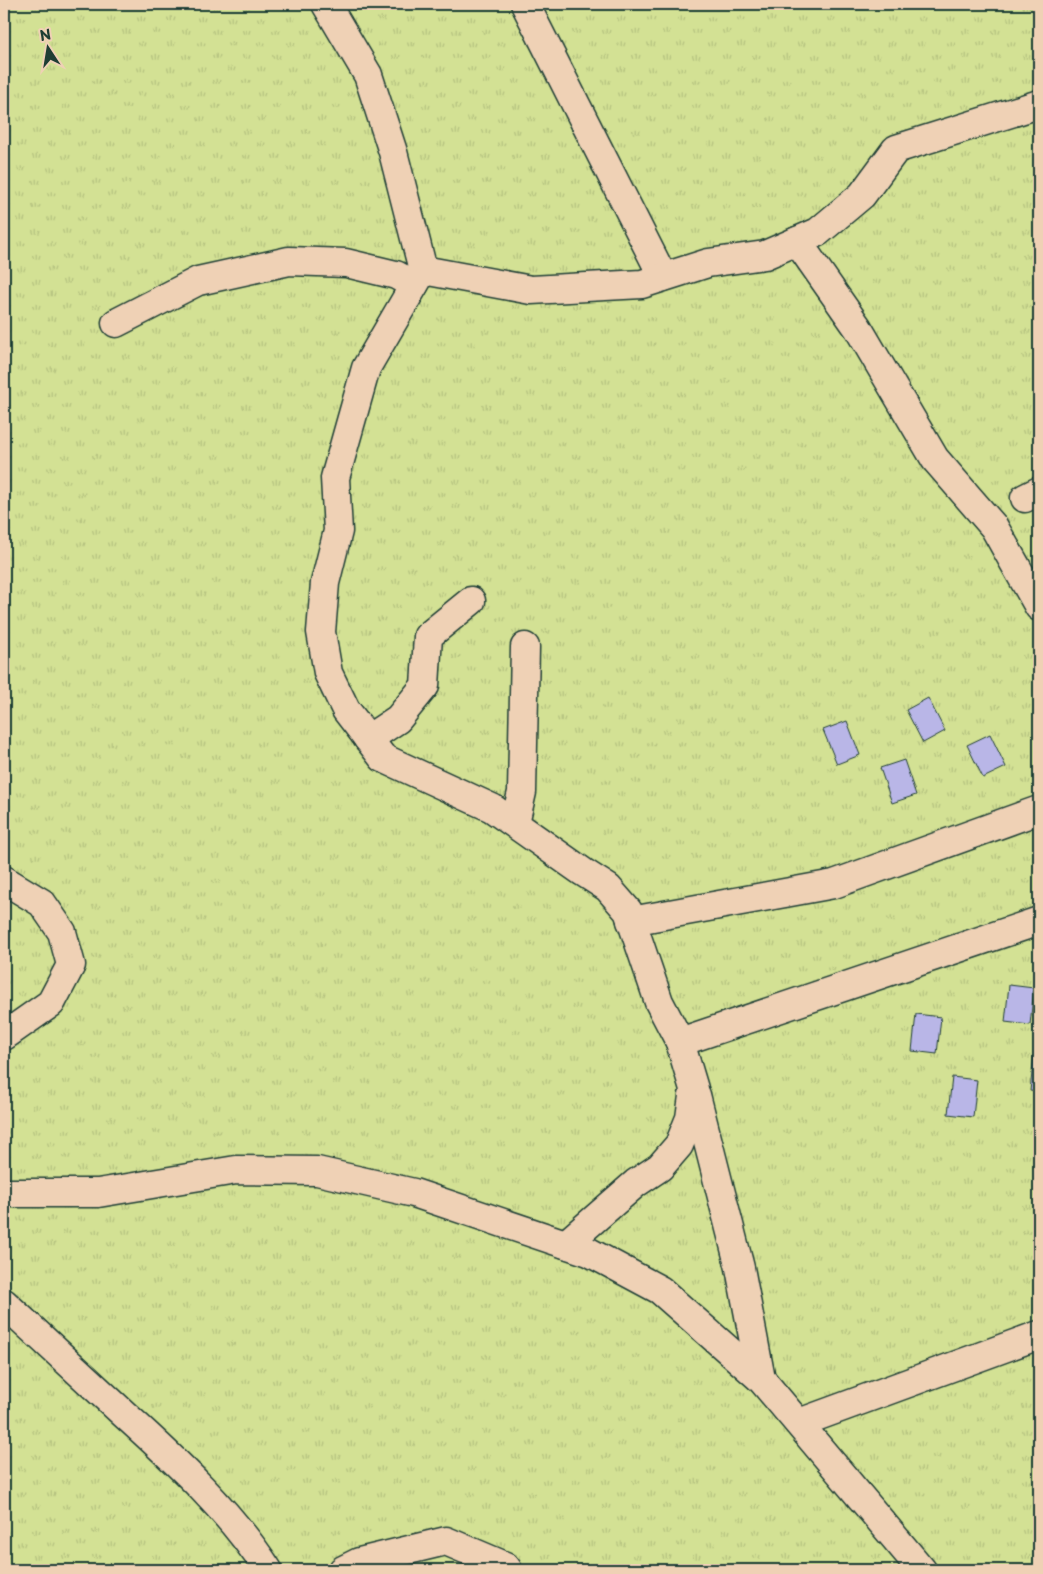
<svg xmlns="http://www.w3.org/2000/svg" width="1043" height="1574" font-family="'Playpen Sans',sans-serif">
	<style>
		.grass { fill: url(#grass-tufts); stroke: #798f64 }
		.building { fill: #b9b6e7; stroke: #1f3d34 }
		.lines { fill: none; stroke-linecap: round; stroke-linejoin: round }
		.minor-casing { stroke: #1f3d34; stroke-width: 31 }
		.minor { stroke: #efd1b5; stroke-width: 28 }
	</style>
	<defs>
		<pattern id="grass-tufts" width="24" height="20" patternUnits="userSpaceOnUse" patternTransform="scale(1.25)"><rect width="24" height="20" fill="#d3e194"/><path d="M3 7l-1-3M5 7V3M7 7l1-3M15 17l-1-3M17 17v-4M19 17l1-3" fill="none" stroke="#b5c280"/></pattern>
	</defs>
	<rect width="100%" height="100%" fill="#efd1b5"/>
	<filter id="ink" filterUnits="userSpaceOnUse"><feTurbulence type="fractalNoise" baseFrequency=".02" numOctaves="2"/><feDisplacementMap in="SourceGraphic" scale="10" xChannelSelector="R" yChannelSelector="G"/><feConvolveMatrix kernelMatrix="1 2 1 2 8 2 1 2 1" color-interpolation-filters="sRGB"/></filter>
	<g filter="url(#ink)">
		<rect class="grass" x="4" y="4" width="1035" height="1566"/>
		<g class="building">
			<polygon points="928,698 945,731 923,743 906,710"/>
			<polygon points="847,721 860,755 837,764 823,730"/>
			<polygon points="990,734 1006,767 983,778 967,745"/>
			<polygon points="904,760 916,795 892,803 880,768"/>
			<polygon points="1009,985 1034,988 1030,1025 1005,1022"/>
			<polygon points="916,1014 941,1017 937,1054 912,1051"/>
			<polygon points="1034,1055 1039,1055 1039,1092 1030,1091"/>
			<polygon points="952,1077 977,1080 973,1117 948,1114"/>
		</g>
		<g class="lines">
			<g class="minor-casing">
				<g id="minor">
					<polyline points="326,4 368,75 393,152 423,270 366,368 335,478 338,531 325,583 321,632 328,673 346,710 383,758 492,808 583,872 608,888 628,911 638,940 659,1002 680,1042 694,1089 690,1118 679,1145 660,1167 636,1183 566,1244"/>
					<polyline points="525,4 663,277"/>
					<polyline points="797,241 858,328 935,459 994,527 1039,607"/>
					<polyline points="423,270 531,290 642,284 708,263 765,255 818,232 862,195 896,149 1039,104"/>
					<polyline points="116,323 198,281 289,261 346,263 396,275 414,285"/>
					<polyline points="1025,498 1039,491"/>
					<polyline points="368,739 398,719 425,686 428,636 471,601"/>
					<polyline points="515,823 522,792 525,647"/>
					<polyline points="4,880 42,903 62,932 71,965 51,1003 4,1036"/>
					<polyline points="631,921 834,884 1039,810"/>
					<polyline points="680,1042 1039,921"/>
					<polyline points="696,1095 740,1268 761,1379"/>
					<polyline points="4,1193 98,1193 236,1170 317,1171 414,1193 589,1252 660,1290 761,1379 922,1570"/>
					<path d="M 4,1303 C 44,1340 84,1377 124,1414 C 177,1462 229,1510 268,1570"/>
					<polyline points="799,1423 1039,1335"/>
					<polyline points="343,1570 359,1562 446,1541 505,1566 508,1570"/>
				</g>
			</g>
			<use href="#minor" class="minor"/>
		</g>
	</g>
	<rect width="1043" height="1574" fill="none" stroke="#efd1b5" stroke-width="20"/>
	<rect x="10" y="10" width="1023" height="1554" fill="none" stroke="#1f3d34" stroke-width="2" filter="url(#ink)"/>
	<g transform="translate(48 48) rotate(348)" stroke="#efd1b5" stroke-width="4" paint-order="stroke">
	<path d="M0-4L9 19L0 12L-9 19Z" fill="#1f3d34"/>
	<text y="-8" font-size="14" font-weight="bold" text-anchor="middle" fill="#1f3d34">N</text>
	</g>
</svg>
